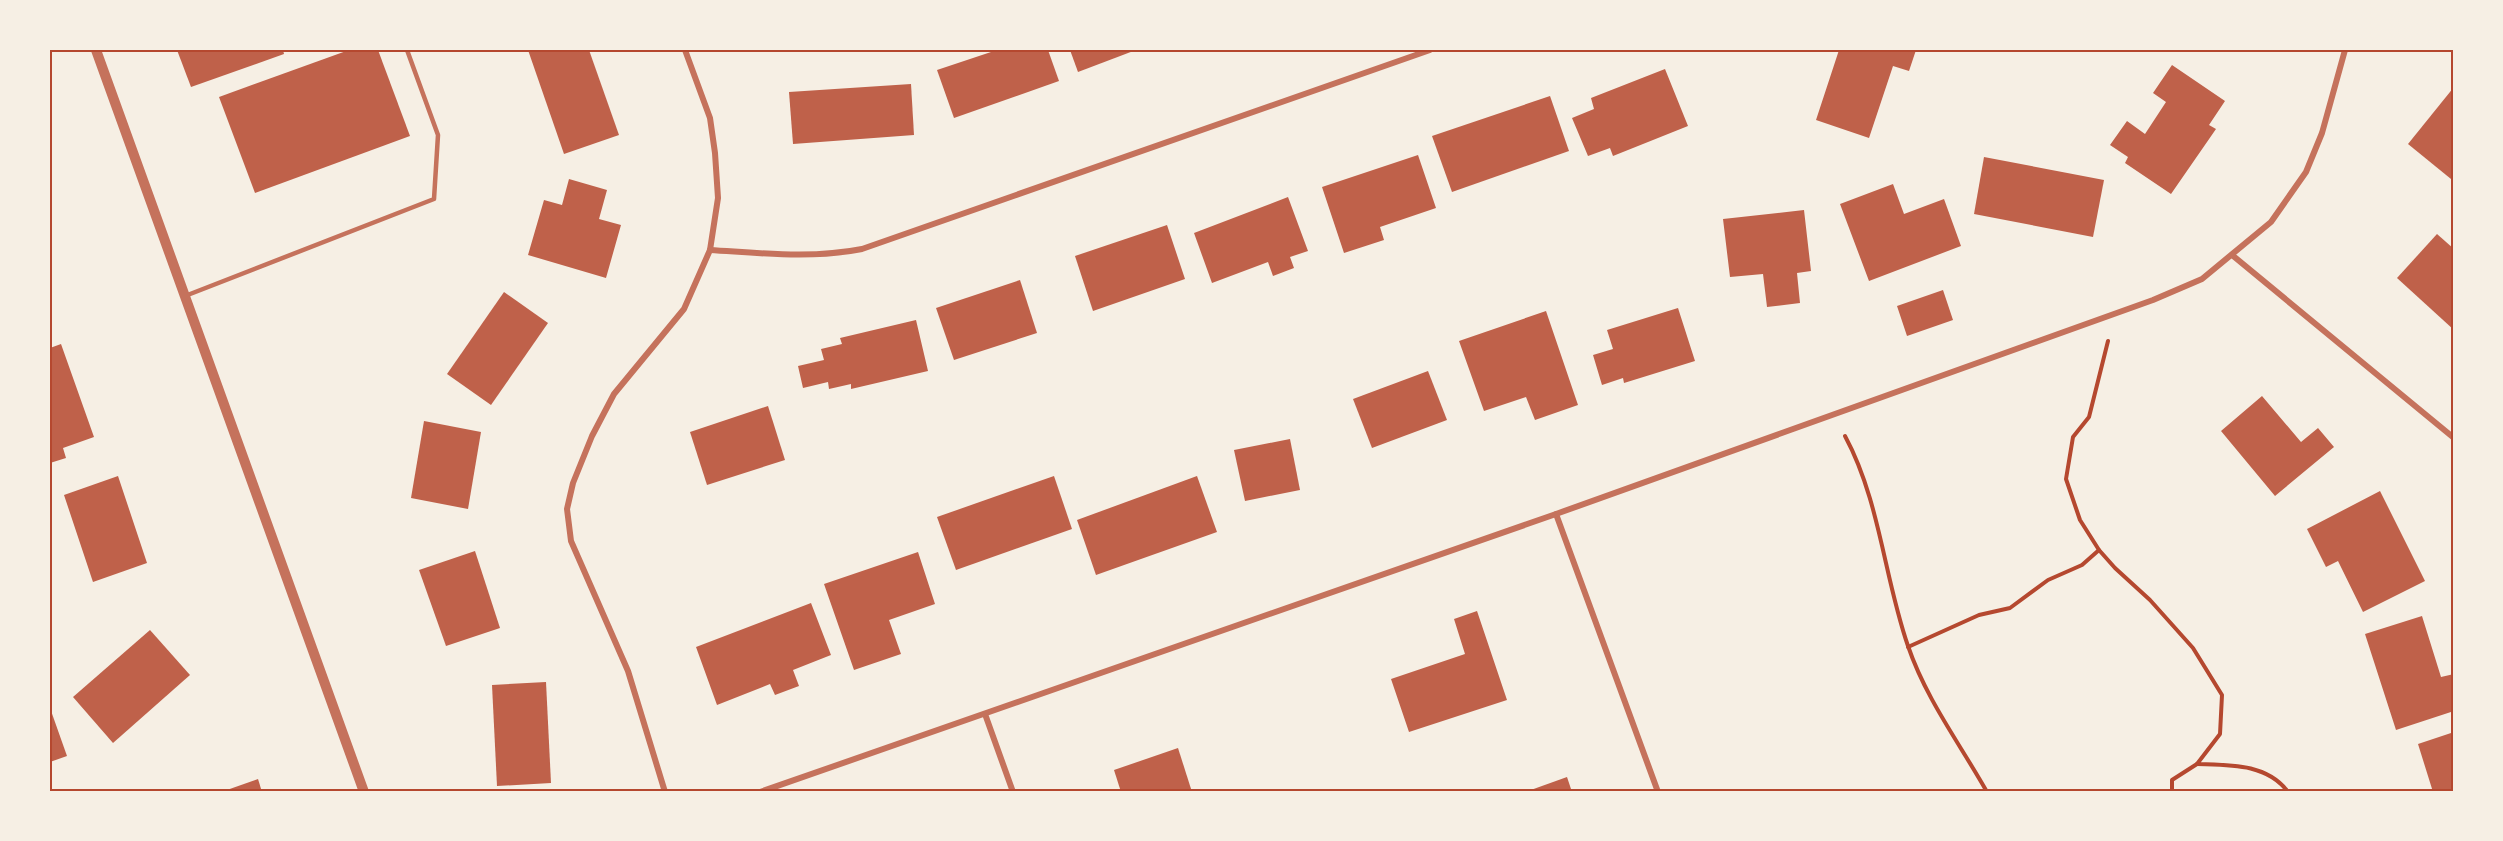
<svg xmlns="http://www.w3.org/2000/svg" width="2503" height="841" font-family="'PT Sans',sans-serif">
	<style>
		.building { fill: #bf614a }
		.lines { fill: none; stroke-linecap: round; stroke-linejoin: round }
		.path { stroke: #b5482f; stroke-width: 4 }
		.service { stroke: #c5725c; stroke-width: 4.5 }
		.minor { stroke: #c5725c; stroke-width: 6 }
		.tertiary { stroke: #c5725c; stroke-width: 10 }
		.neatline { fill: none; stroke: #b5482f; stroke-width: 2 }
	</style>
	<rect width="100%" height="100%" fill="#f6efe4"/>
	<g class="building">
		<polygon points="177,50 283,50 284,54 191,87"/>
		<polygon points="349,50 378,50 410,136 255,193 219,97"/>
		<polygon points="528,50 589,50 619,135 564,154"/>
		<polygon points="997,50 1048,50 1059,81 954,118 937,70"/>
		<polygon points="1070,50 1136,50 1078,72"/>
		<polygon points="1839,50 1916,50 1909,71 1893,66 1869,138 1816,120"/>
		<polygon points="2172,65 2225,101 2209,125 2216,129 2171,194 2125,163 2128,157 2110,145 2127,121 2145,134 2166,102 2153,93"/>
		<polygon points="1665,69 1688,126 1613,156 1610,148 1588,156 1572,118 1594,109 1591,98"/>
		<polygon points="911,84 914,135 793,144 789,92"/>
		<polygon points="2454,87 2454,176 2451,179 2408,144"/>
		<polygon points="1550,96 1569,151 1452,192 1432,136"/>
		<polygon points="1418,155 1436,208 1380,227 1384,240 1344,253 1322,187"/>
		<polygon points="1984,157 2104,180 2093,237 1974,214"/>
		<polygon points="569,179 607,190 599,219 621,225 606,278 528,255 544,200 562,205"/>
		<polygon points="1893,184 1904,214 1944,199 1961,246 1869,281 1840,204"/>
		<polygon points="1288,197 1308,251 1290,257 1294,268 1273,276 1268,262 1212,283 1194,233"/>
		<polygon points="1804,210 1811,271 1797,273 1800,303 1767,307 1763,274 1730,277 1723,219"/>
		<polygon points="1167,225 1185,279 1093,311 1075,256"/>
		<polygon points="2437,234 2454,249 2454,330 2397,278"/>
		<polygon points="1020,280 1037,333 954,360 936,308"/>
		<polygon points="1943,290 1953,320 1907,336 1897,306"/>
		<polygon points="504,292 548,323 491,405 447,374"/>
		<polygon points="1678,308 1695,361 1624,383 1623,378 1602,385 1593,355 1613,349 1607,330"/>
		<polygon points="1546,311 1578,405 1535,420 1526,397 1484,411 1459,341"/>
		<polygon points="916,320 928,371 851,389 851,384 829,389 828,382 803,388 798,366 824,360 821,349 842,344 840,338"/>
		<polygon points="61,344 94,437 63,448 66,458 50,463 50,348"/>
		<polygon points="1428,371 1447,420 1372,448 1353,399"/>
		<polygon points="2262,396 2301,442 2318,428 2334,447 2275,496 2221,431"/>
		<polygon points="768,406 785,460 707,485 690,432"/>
		<polygon points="424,421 481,432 468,509 411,498"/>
		<polygon points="1290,439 1300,490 1245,501 1234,450"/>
		<polygon points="118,476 147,563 93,582 64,495"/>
		<polygon points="1054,476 1072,529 956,570 937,517"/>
		<polygon points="1197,476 1217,532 1096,575 1077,520"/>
		<polygon points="2380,491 2425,581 2363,612 2338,561 2326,567 2307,529"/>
		<polygon points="475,551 500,628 446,646 419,570"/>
		<polygon points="918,552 935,604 889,620 901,654 854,670 824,584"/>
		<polygon points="811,603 831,655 793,670 799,686 775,695 770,684 717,705 696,647"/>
		<polygon points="1477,611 1507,700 1409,732 1391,679 1465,654 1454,619"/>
		<polygon points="2422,616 2441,677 2454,674 2454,711 2396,730 2365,634"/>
		<polygon points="150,630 190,675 113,743 73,697"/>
		<polygon points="546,682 551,783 497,786 492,685"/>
		<polygon points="50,708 67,756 50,762"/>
		<polygon points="2454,732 2454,792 2433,792 2418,744"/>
		<polygon points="1178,748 1192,792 1121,792 1114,770"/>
		<polygon points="1567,777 1572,792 1528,792 1528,791"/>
		<polygon points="258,779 262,792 224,792 224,791"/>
	</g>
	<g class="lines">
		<g class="path">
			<path d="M 2108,341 L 2089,417 L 2073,437 L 2066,479 L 2080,520 L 2099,550 L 2115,568 L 2150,600 L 2193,648 L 2222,695 L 2220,734 L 2197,764 C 2228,765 2267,763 2288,792"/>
			<path d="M 1845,436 C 1880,501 1884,577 1908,646 C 1926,699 1960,744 1987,792"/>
			<polyline points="1908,647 1979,615 2010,608 2048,580 2082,565 2099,550"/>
			<polyline points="2172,792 2172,780 2197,764"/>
		</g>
		<polyline class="service" points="185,296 434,199 438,135 407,50"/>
		<g class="minor">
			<path d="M 710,250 C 761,253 812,259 862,249 L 1430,50"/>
			<polyline points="2232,255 2454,438"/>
			<polyline points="1556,514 1658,792"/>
			<polyline points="985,714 1013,792"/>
			<polyline points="665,792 628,671 571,541 567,509 573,483 592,436 614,394 684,309 710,250 718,198 715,153 710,118 685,50"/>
			<polyline points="760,792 1556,514 2153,300 2202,279 2271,222 2306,172 2322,133 2345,50"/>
		</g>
		<polyline class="tertiary" points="96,50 364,792"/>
	</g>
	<rect width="2503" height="841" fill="none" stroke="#f6efe4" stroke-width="102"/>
	<rect x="51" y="51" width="2401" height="739" class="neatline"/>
</svg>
